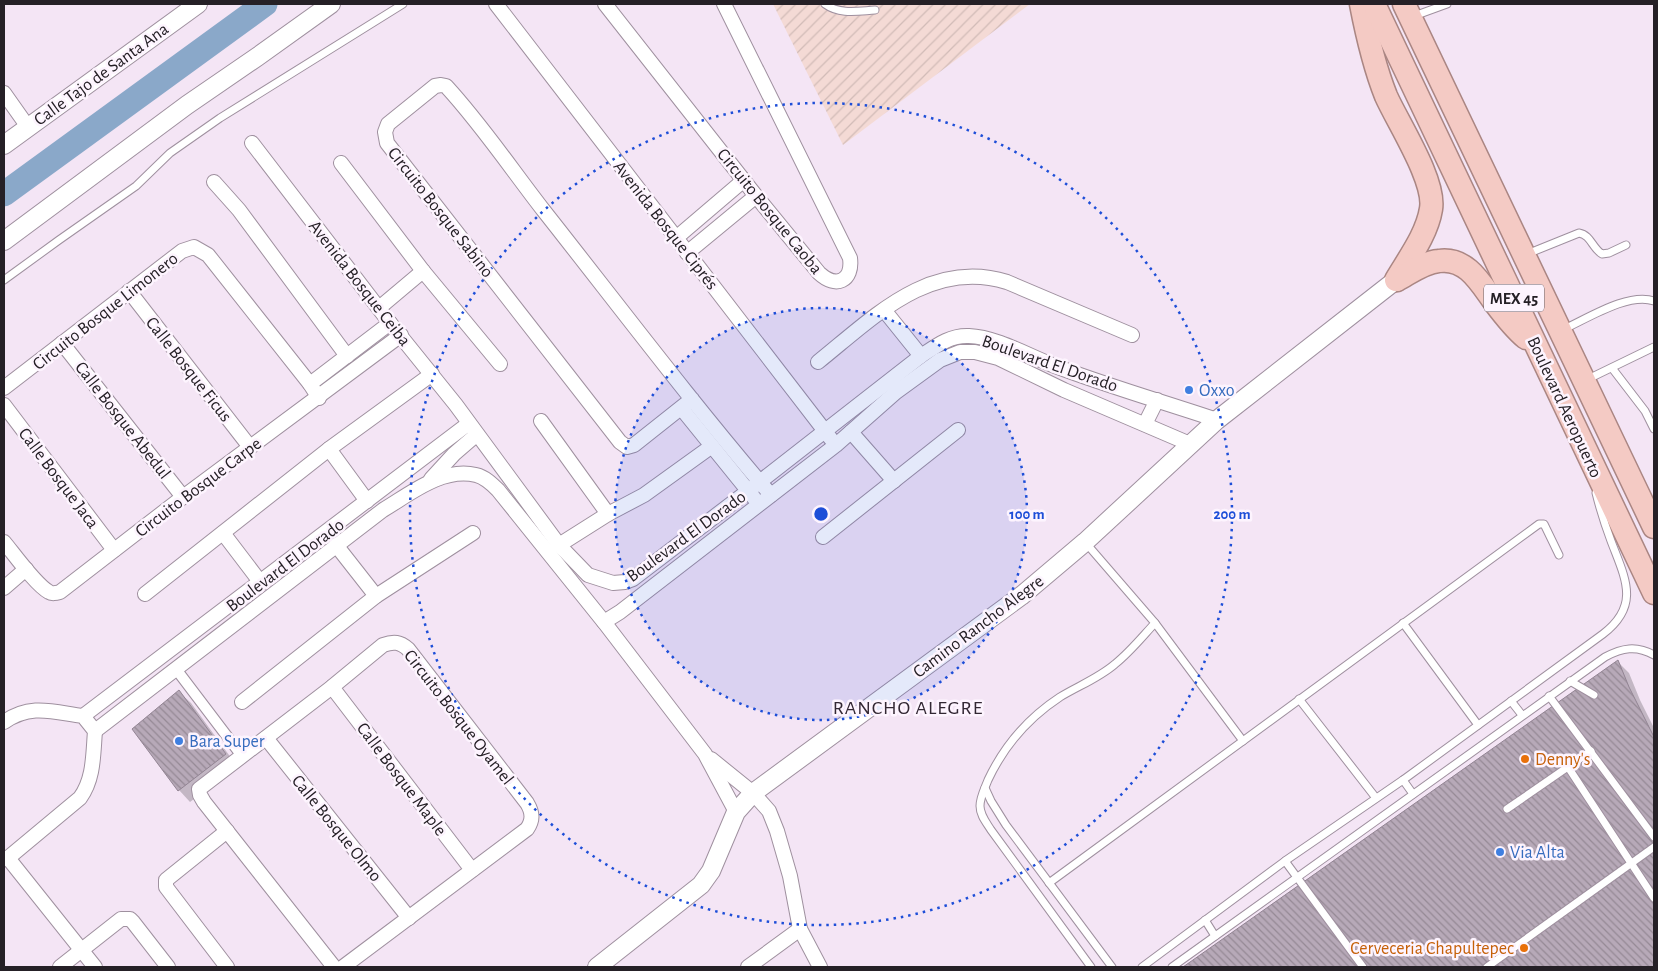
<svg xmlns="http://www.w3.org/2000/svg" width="1658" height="971" font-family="'Alegreya Sans',sans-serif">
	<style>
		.industrial { fill: url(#industrial-furrows) }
		.shadow { fill: #0003 }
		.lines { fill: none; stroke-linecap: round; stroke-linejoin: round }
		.river { stroke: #8aa8c9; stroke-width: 25 }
		.building { fill: url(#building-back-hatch); stroke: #928493 }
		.service-casing { stroke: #9f909f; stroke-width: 9 }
		.pedestrian-casing { stroke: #9f909f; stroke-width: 12 }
		.minor-casing { stroke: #9f909f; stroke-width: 16 }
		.tertiary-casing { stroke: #9f909f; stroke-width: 20 }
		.trunk-casing { stroke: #aa8683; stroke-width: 25 }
		.service { stroke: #fff; stroke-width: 7 }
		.pedestrian { stroke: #fff; stroke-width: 10 }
		.minor { stroke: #fff; stroke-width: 14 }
		.tertiary { stroke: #fff; stroke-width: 18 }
		.trunk { stroke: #f4cac4; stroke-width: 22 }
		.ring { fill: none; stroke: #1d4ed8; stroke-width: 2.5; stroke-dasharray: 2.5 5 }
		.shop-dot { fill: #3f7fe0; stroke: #fdf4fe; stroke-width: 2 }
		.food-dot { fill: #e8710a; stroke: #fdf4fe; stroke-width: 2 }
		.labels { text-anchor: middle; stroke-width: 5; stroke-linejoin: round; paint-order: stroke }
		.shield { fill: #fdf4fe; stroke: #666067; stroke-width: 1 }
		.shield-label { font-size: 16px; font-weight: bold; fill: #252026 }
		.street-label { font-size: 18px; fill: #252026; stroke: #fdf4fe }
		.shop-label { font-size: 18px; fill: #366cbe; stroke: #fdf4fe; text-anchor: start }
		.food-label { font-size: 18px; fill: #c56008; stroke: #fdf4fe; text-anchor: start }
		.quarter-label { font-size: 20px; letter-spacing: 1px; fill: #322733; stroke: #fdf4fe }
		.centre { fill: #1d4ed8; stroke: #fdf4fe; stroke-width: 2.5 }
		.ring-label { font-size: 15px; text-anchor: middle; font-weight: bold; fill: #1d4ed8; stroke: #fdf4fe; stroke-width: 5; stroke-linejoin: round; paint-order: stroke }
	</style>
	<defs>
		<pattern id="industrial-furrows" width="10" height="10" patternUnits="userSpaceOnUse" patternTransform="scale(1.25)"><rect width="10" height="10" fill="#f4dad5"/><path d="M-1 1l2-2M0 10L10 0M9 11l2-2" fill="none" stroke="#d1bbb7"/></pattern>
		<pattern id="building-back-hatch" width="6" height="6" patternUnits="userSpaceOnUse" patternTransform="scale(1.25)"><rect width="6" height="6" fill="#b7a9b8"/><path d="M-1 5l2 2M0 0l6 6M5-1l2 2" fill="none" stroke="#958995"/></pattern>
	</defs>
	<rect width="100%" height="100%" fill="#f4e5f5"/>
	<polygon class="industrial" points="773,4 1030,4 843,145"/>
	<g class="shadow">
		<polygon points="1618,662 1629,673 1640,700 1654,728 1654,967 1185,967"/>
		<polygon points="179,692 191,703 237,766 190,802 179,790"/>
	</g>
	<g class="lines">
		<polyline class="river" points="4,194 265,4"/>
	</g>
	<g class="building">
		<polygon points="1618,660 1629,687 1654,737 1654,967 1183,967"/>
		<polygon points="179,690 226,754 178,791 132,729"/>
	</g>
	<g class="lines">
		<g class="service-casing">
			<g id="service">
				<path d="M 825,4 C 840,15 858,11 875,10"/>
				<polyline points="1414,16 1447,4"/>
				<path d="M 1527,254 L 1579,233 C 1591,235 1592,248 1602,254 L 1609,253 L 1626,245"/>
				<polyline points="4,280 59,240 136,186 170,153 220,118 403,4"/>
				<path d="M 1562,330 C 1587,319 1628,292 1654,301"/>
				<polyline points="1612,368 1645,411 1654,429"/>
				<polyline points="1586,380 1654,347"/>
				<path d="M 1085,542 L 1155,623 C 1142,637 1130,652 1115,664 C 1099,678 1078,686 1060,697 C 1028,718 1004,746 988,780 C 985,788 980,797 980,806 C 980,815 986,822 991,830 L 1091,967"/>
				<polyline points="1155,623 1243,741"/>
				<polyline points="1403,623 1478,725"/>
				<polyline points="1570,681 1594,695"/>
				<polyline points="1549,696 1654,837"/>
				<polyline points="1299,699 1376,798"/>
				<polyline points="1511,701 1522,715"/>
				<polyline points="1568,767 1654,898"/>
				<polyline points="1403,780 1413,794"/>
				<polyline points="985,788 991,801 1006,825 1112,967"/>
				<polyline points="1507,809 1591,751"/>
				<polyline points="1285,861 1363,967"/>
				<polyline points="1049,883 1539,524 1544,524 1559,555"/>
				<polyline points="1205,920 1215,936"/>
				<path d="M 1142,967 L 1285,861 L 1403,780 L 1603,634 C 1641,605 1625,578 1611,541 C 1605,525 1600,509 1596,493"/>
				<path d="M 1172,967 L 1605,657 C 1622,648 1636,645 1654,655"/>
				<polyline points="1487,967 1654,847"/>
			</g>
		</g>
		<g class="pedestrian-casing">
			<polyline id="pedestrian" points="176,669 242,756"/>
		</g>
		<g class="minor-casing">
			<g id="minor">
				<polyline points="496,4 831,439"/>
				<path d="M 605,4 L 756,196 L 819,273 C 836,289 853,281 850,258 L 724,4"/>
				<polyline points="4,93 28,127"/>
				<path d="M 252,143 L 390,323 L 456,405 L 559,545 L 588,575 L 613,583 L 625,582 L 633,579 L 748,491 L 921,356 C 936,346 950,335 969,336 C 996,337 1029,356 1055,366 C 1108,386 1163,402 1217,420"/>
				<polyline points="341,163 423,271 500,364"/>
				<polyline points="214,182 239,210 347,356"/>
				<polyline points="676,238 744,180"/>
				<polyline points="687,253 756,196"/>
				<polyline points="129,291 250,447"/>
				<polyline points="379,308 423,271"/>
				<polyline points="884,310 921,356"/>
				<polyline points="62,343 183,497"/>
				<path d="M 818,362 C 873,318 930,258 1007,282 L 1132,335"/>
				<polyline points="310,384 390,323"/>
				<polyline points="4,388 182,251 194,247 208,255 310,384 319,398"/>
				<path d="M 692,399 L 634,445 L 627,447 L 620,442 L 387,143 L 385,132 L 388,124 L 435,86 L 441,85 L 446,86 C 482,125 512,170 544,211 C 619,306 692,403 771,495"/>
				<polyline points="4,405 114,550"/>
				<polyline points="682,409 754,498"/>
				<polyline points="541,421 608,514"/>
				<polyline points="1145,424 1157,400"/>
				<polyline points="851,432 894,481"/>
				<polyline points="329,449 367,501"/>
				<polyline points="431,479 454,454 476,435"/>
				<polyline points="223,533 261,583"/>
				<polyline points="823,537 958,430"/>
				<path d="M 4,542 C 14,554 36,585 49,592 C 52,594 56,593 60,592 L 183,497 L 401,335"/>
				<polyline points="336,545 376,596"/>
				<polyline points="559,545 608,514 644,495 712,446"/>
				<polyline points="4,588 26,569"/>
				<polyline points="145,594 329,449 432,374"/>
				<polyline points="604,622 620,612 836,445 896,392 940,360 960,352 975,352 998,358 1064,390 1190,444"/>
				<polyline points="332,687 472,870"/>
				<polyline points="242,702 376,596 473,533"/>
				<polyline points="83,716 468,424"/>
				<path d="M 4,722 C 31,703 53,712 83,716 L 95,731 C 93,755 94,779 80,798 L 8,858 L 4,859"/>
				<path d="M 95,731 L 383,510 C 410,494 442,467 476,475 C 485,477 492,484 498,490 L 604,622 L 705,754 L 736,812"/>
				<polyline points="266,738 409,918"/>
				<polyline points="711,759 753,793 769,811 777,831 790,876 800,929 820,967"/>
				<polyline points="227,831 166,880 166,887 227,967"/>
				<polyline points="8,858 95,967"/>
				<polyline points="60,967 121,919 130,919 133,922 168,967"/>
				<path d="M 334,967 L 204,802 L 200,795 L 199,789 L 332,687 L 383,645 C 394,641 400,642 408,649 L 527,803 C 533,813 533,820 527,829 L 343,967"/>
				<polyline points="748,967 800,929"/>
			</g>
		</g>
		<g class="tertiary-casing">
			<g id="tertiary">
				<polyline points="4,145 198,4"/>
				<polyline points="4,241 187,105 257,57 331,4"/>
				<polyline points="597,967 701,885 711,871 736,812 753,793 1021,596 1085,542 1217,420 1396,280"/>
			</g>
		</g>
		<g class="trunk-casing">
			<g id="trunk">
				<path d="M 1361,4 C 1367,35 1374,66 1386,96 C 1398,123 1436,181 1431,209 C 1427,234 1409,258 1396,280"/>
				<polyline points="1374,4 1654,593"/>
				<polyline points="1404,4 1654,527"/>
				<path d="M 1397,280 C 1410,273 1424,262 1439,261 C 1467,257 1481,284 1495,303 C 1504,315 1514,328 1526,338"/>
			</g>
		</g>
		<use href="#service" class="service"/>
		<use href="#pedestrian" class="pedestrian"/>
		<use href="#minor" class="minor"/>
		<use href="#tertiary" class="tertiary"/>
		<use href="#trunk" class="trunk"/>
	</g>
	<circle cx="821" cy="514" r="206" fill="#1d4ed8" fill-opacity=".12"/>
	<g class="ring">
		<circle cx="821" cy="514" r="206"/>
		<circle cx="821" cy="514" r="411"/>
	</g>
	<g class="shop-dot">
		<circle cx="1189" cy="390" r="5"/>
		<circle cx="179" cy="741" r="5"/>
		<circle cx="1500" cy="852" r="5"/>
	</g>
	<g class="food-dot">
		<circle cx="1525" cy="759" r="5"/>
		<circle cx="1524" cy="948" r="5"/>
	</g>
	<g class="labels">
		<rect class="shield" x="1484" y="284.5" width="60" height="27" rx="4"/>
		<g class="shield-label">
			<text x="1514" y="304">MEX 45</text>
		</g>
		<g class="street-label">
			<text transform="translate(101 74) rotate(-36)" y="6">Calle Tajo de Santa Ana</text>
			<text transform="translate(770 211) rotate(51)" y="6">Circuito Bosque Caoba</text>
			<text transform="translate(441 212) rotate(52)" y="6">Circuito Bosque Sabino</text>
			<text transform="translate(666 225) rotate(52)" y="6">Avenida Bosque Ciprés</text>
			<text transform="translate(360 283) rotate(52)" y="6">Avenida Bosque Ceiba</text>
			<text transform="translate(105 311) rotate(-38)" y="6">Circuito Bosque Limonero</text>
			<text transform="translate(1050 363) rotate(19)" y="6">Boulevard El Dorado</text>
			<text transform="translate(189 369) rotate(52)" y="6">Calle Bosque Ficus</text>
			<text transform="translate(1565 407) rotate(65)" y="6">Boulevard Aeropuerto</text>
			<text transform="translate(123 420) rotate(52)" y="6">Calle Bosque Abedul</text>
			<text transform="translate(59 478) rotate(53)" y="6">Calle Bosque Jaca</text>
			<text transform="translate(198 487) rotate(-37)" y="6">Circuito Bosque Carpe</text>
			<text transform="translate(686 536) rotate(-36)" y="6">Boulevard El Dorado</text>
			<text transform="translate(285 565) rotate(-37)" y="6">Boulevard El Dorado</text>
			<text transform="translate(978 626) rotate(-37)" y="6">Camino Rancho Alegre</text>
			<text transform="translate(459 717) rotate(52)" y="6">Circuito Bosque Oyamel</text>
			<text transform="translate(402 779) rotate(53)" y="6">Calle Bosque Maple</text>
			<text transform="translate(337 828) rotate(51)" y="6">Calle Bosque Olmo</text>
		</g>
		<g class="shop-label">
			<text x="1199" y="396">Oxxo</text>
			<text x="189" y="747">Bara Super</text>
			<text x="1510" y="858">Via Alta</text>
		</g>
		<g class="food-label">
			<text x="1535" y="765">Denny's</text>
			<text x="1514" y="954" text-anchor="end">Cerveceria Chapultepec</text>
		</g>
		<g class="quarter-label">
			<text x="908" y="714">RANCHO ALEGRE</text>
		</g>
	</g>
	<circle cx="821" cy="514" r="8" class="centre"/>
	<g class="ring-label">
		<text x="1027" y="519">100 m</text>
		<text x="1232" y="519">200 m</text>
	</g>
	<rect width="1658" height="971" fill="none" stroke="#252026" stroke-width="10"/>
</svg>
